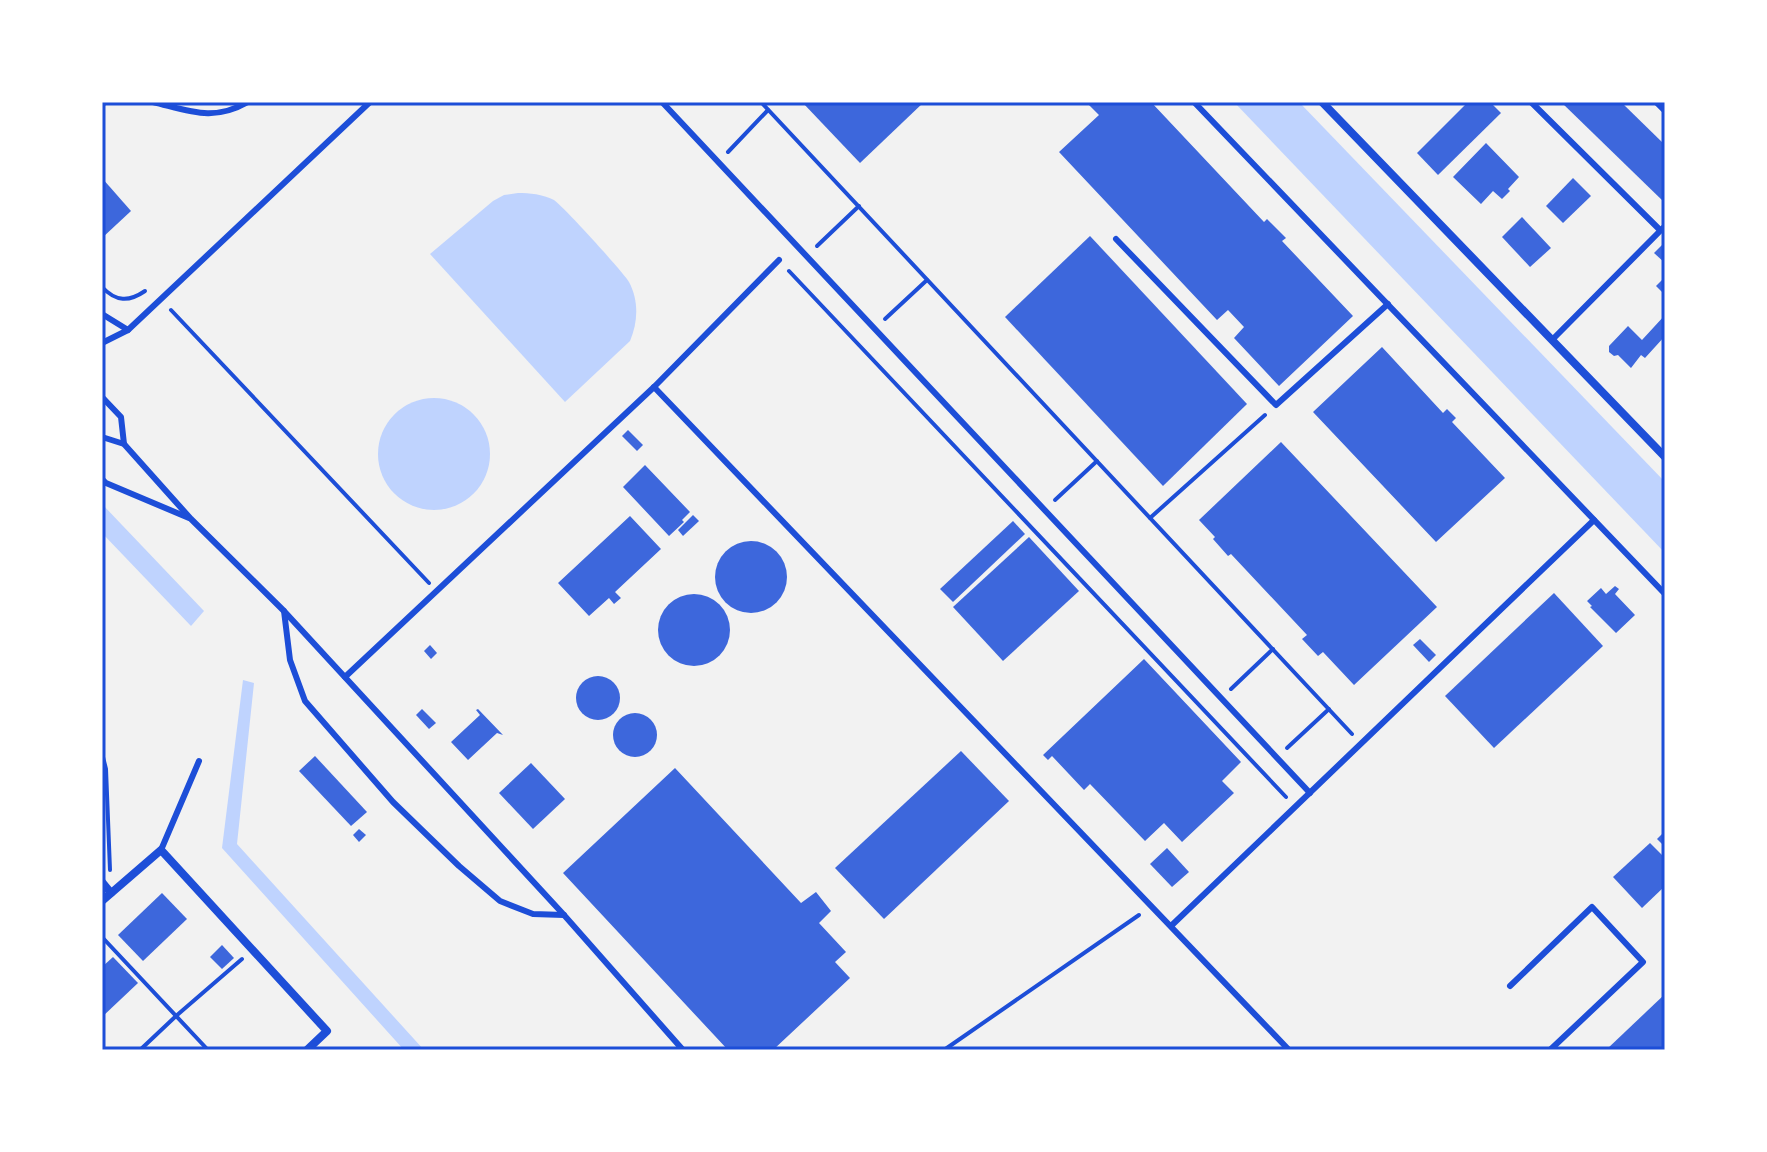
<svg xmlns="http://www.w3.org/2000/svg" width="1767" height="1152" font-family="Cabin,sans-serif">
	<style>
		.water { fill: #bfd3fe }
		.building { fill: #3d67dc }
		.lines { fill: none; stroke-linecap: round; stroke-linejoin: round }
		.path { stroke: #1d4ed8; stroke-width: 4 }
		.service { stroke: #1d4ed8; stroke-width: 6 }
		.minor { stroke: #1d4ed8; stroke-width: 8 }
		.neatline { fill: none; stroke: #1d4ed8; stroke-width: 3 }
	</style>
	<rect width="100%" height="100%" fill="#f2f2f2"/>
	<g class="water">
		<polygon points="1234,102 1299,102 1665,482 1665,553"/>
		<path d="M 518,193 C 530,193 542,194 554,200 C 562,205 624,273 629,282 C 639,301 638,322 630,341 L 565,402 L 430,254 L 493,201 L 504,195 Z"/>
		<circle cx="434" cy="454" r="56"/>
		<polygon points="102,504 204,611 191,626 102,533"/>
		<polygon points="243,680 254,683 237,844 424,1050 404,1050 222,848"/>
	</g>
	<g class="building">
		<polygon points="802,102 924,102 860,163"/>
		<polygon points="1086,102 1151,102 1264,222 1267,219 1286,238 1282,241 1353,316 1279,386 1234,338 1244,327 1228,310 1217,320 1059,152 1099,115"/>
		<polygon points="1468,102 1490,102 1501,113 1438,175 1417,153"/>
		<polygon points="1561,102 1621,102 1665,145 1665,203"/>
		<polygon points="1486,143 1519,177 1508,189 1510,191 1502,199 1493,191 1481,204 1453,177"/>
		<polygon points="102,178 131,211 102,238"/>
		<polygon points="1573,178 1591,196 1563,223 1546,206"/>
		<polygon points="1522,217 1551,248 1530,267 1502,237"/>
		<polygon points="1090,236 1247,404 1163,486 1005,317"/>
		<polygon points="1665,242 1665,263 1654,253"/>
		<polygon points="1665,277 1665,295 1656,286"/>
		<polygon points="1665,315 1665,336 1645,358 1641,355 1631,368 1618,355 1614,356 1609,352 1609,346 1628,326 1642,340"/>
		<polygon points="1382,347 1443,413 1447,409 1456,418 1452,422 1505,478 1436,542 1313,412"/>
		<polygon points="628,430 643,445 637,451 622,436"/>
		<polygon points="1281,442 1437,607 1354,685 1323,652 1318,656 1302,639 1307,635 1231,554 1228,556 1213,539 1215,537 1199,520"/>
		<polygon points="645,465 690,512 682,520 684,522 669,536 623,487"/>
		<polygon points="693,515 699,521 683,536 678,530"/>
		<polygon points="630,516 661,549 615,592 621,598 614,604 609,598 589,616 558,583"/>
		<polygon points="1013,521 1025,534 953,602 940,589"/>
		<polygon points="1029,537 1079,591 1003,661 953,607"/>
		<circle cx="751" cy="577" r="36"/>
		<polygon points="1615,586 1619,589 1615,594 1635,615 1616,633 1590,607 1592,606 1587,601 1601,588 1606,594"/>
		<polygon points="1554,593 1603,646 1494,748 1445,696"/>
		<circle cx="694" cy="630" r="36"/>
		<polygon points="1420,639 1436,655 1429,662 1413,645"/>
		<polygon points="430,645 437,653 431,659 424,651"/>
		<polygon points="1144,659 1241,762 1222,781 1234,793 1182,842 1164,823 1145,841 1090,784 1084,790 1052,756 1048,760 1043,755"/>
		<circle cx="598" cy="698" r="22"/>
		<polygon points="422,709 436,723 429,729 416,715"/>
		<polygon points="478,709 503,735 497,733 468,760 451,742 480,715 476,710"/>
		<circle cx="635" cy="735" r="22"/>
		<polygon points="961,751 1009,801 884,919 835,868"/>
		<polygon points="315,756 367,812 351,826 299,771"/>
		<polygon points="531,763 565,799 533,829 499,793"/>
		<polygon points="675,768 801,903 816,892 831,911 819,923 846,952 835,962 850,978 773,1050 745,1050 744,1048 741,1050 728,1050 563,873"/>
		<polygon points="359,829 366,835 359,842 353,835"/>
		<polygon points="1665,831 1665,847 1657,839"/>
		<polygon points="1650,843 1665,858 1665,886 1642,908 1613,877"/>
		<polygon points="1167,848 1189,872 1172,887 1150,864"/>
		<polygon points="162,893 187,919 143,961 118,935"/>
		<polygon points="222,945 234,958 222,969 210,957"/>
		<polygon points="113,957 138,983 102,1017 102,967"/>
		<polygon points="1665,994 1665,1050 1606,1050"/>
	</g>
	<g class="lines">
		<g class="path">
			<polyline points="761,102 1352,734"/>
			<polyline points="728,152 768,110"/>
			<polyline points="817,246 859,206"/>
			<polyline points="789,271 1286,797"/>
			<path d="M 102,287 C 116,302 129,302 145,291"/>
			<polyline points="171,310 429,583"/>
			<polyline points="885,319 927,280"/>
			<polyline points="1055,500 1097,461"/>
			<polyline points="1150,518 1265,415"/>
			<polyline points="1231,689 1273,649"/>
			<polyline points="1287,748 1329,709"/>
			<polyline points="102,753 106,769 110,870"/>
			<polyline points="102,937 208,1050"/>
			<polyline points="140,1050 176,1016 242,959"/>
			<polyline points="944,1050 1139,915"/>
		</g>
		<g class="service">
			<path d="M 153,102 C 190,111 213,122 248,102"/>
			<polyline points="662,102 1310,793"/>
			<polyline points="1194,102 1665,594"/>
			<polyline points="1531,102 1660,230"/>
			<polyline points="1656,102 1665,111"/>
			<polyline points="102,104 105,102"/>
			<polyline points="1116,239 1276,405 1388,304"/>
			<polyline points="102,314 128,330"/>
			<polyline points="1552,340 1665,226"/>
			<polyline points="102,343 128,330 370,102"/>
			<polyline points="654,387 1289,1050"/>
			<polyline points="102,397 121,417 124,444"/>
			<polyline points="102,437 124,444 191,519 284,611 564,915 683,1050"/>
			<polyline points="102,479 106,483 189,518"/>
			<polyline points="284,611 290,660 305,701 393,802 459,866 500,901 533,914 564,915"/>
			<polyline points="345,677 654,387 779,260"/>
			<polyline points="161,850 199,761"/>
			<polyline points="1171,926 1594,520"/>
			<polyline points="1510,986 1592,907 1643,962 1550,1050"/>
		</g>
		<g class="minor">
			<polyline points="1322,102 1665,457"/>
			<polyline points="102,882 111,893"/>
			<polyline points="102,901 161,850 327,1031 307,1050"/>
		</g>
	</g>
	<rect width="1767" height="1152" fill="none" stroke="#ffffff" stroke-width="208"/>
	<rect x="104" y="104" width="1559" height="944" class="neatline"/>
</svg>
